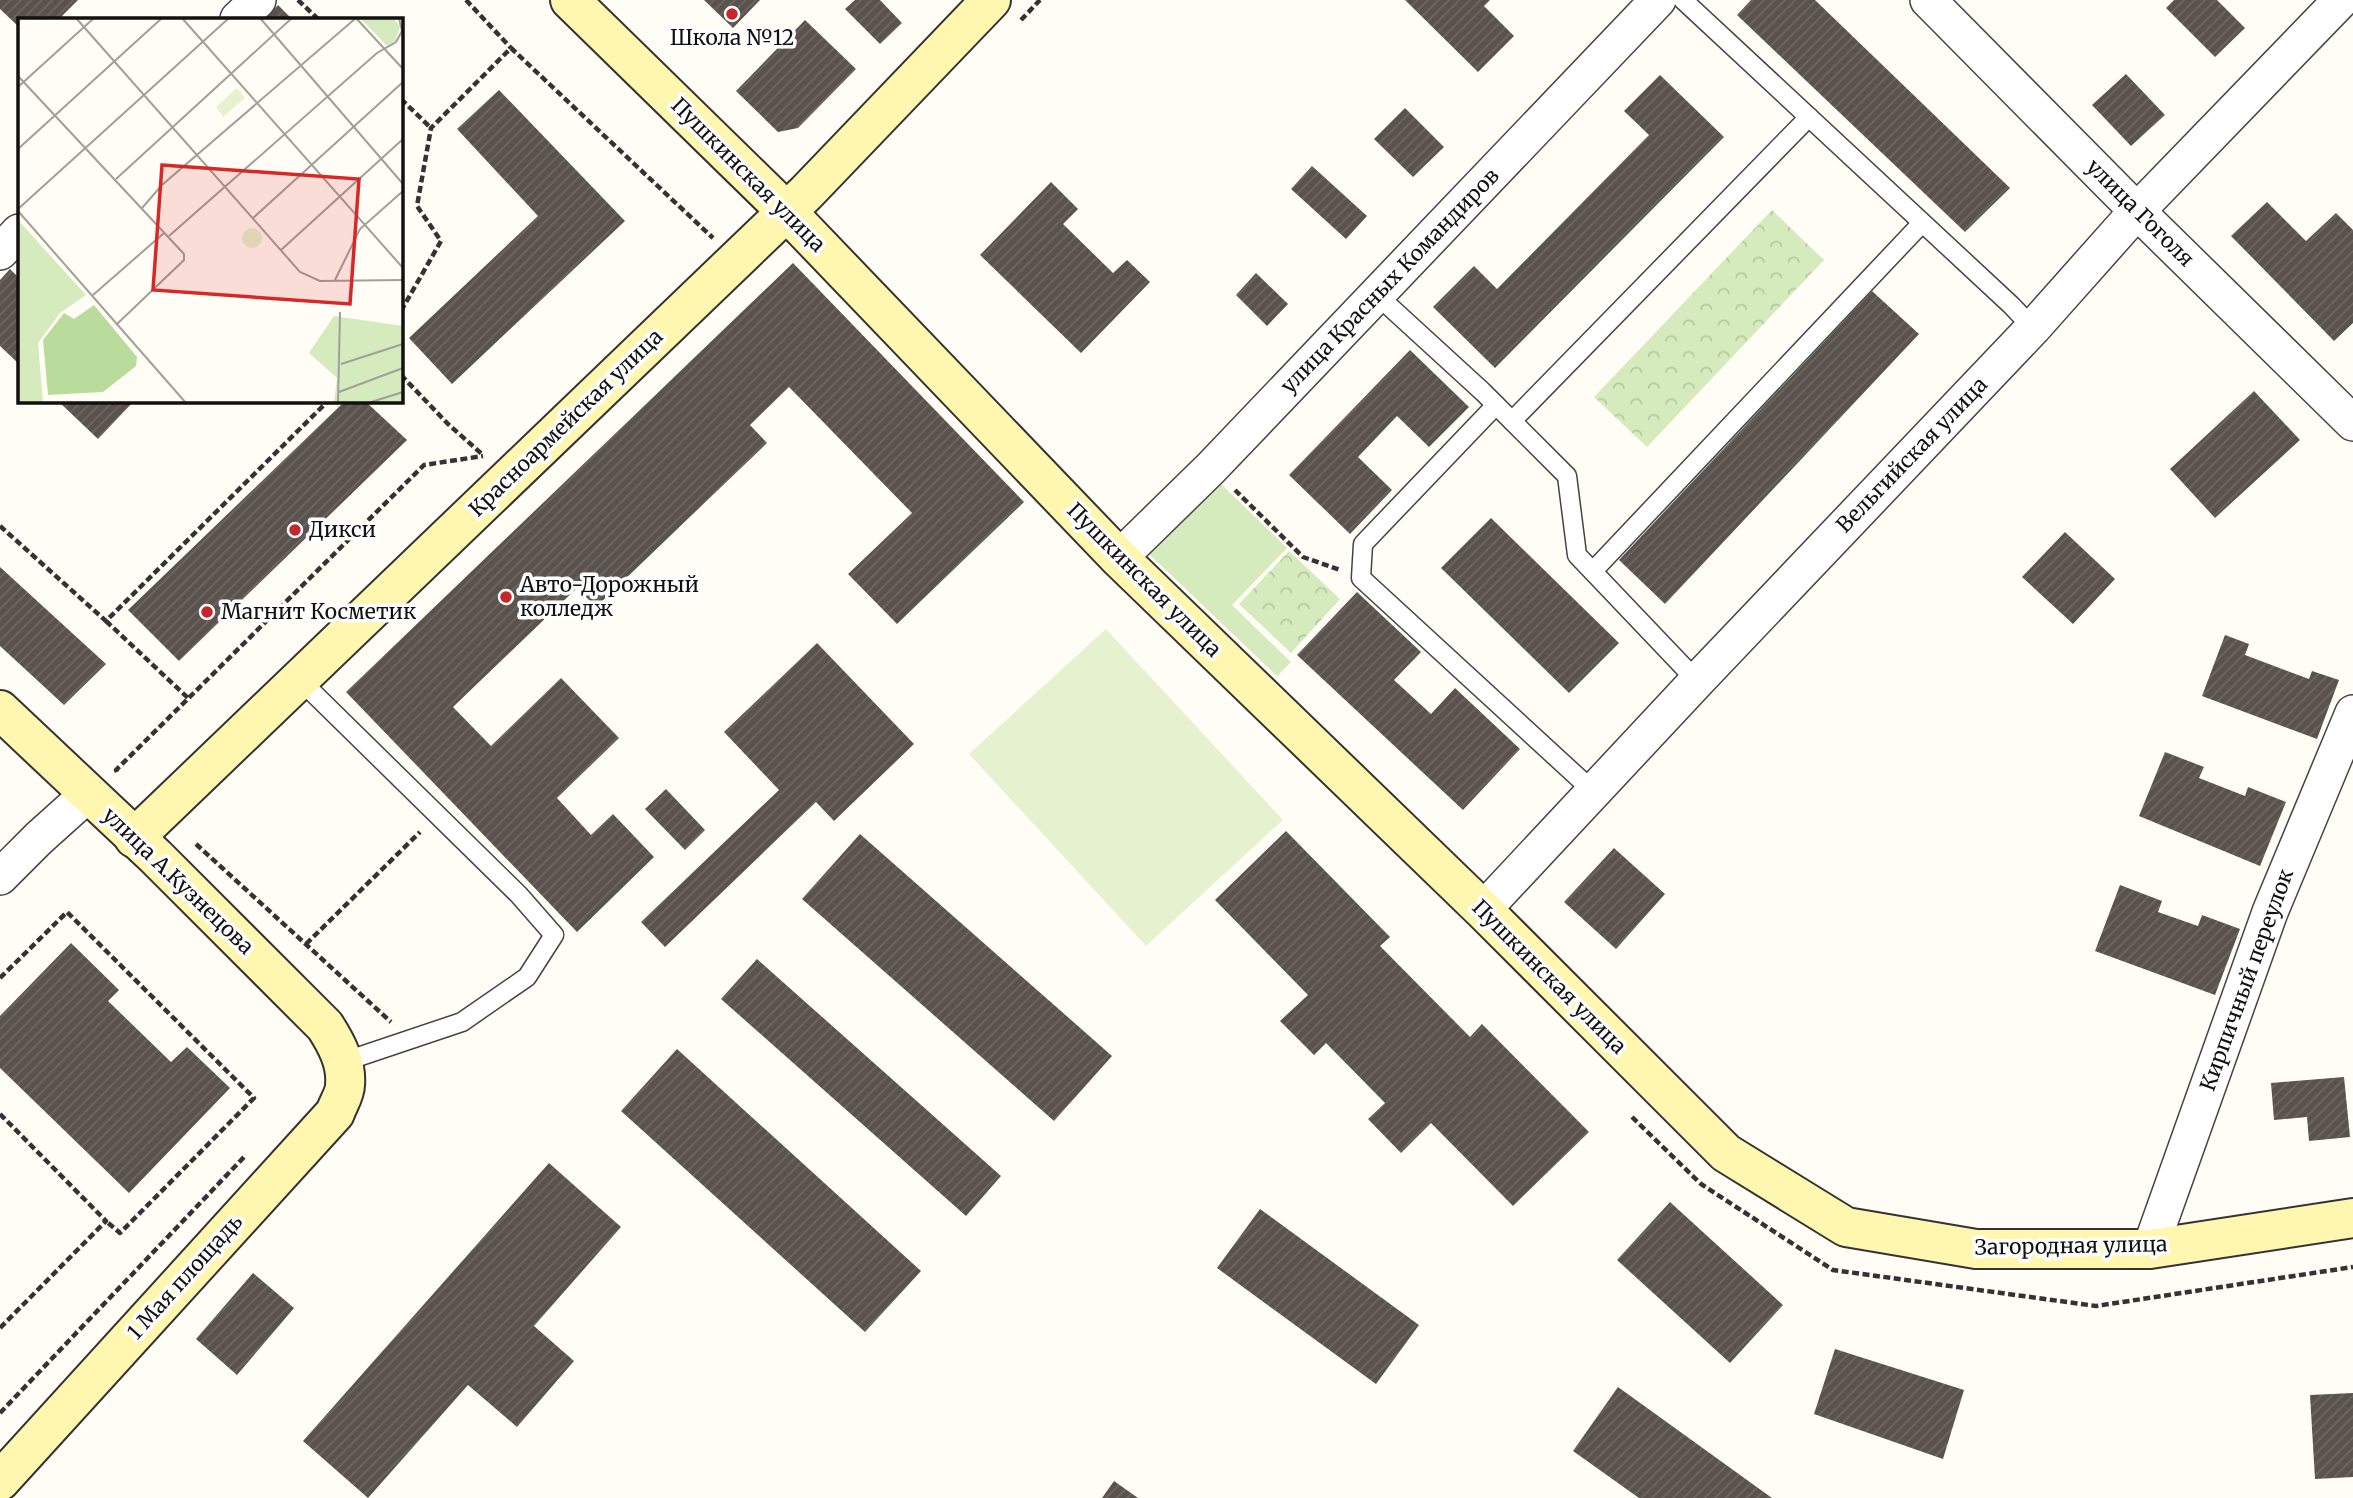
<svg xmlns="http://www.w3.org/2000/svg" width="2353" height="1498" font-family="Merriweather,serif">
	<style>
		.grass { fill: #d5ebbd }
		.park { fill: url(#park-crowns) }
		.pitch { fill: #e6f2cf }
		.building { fill: url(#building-hatch) }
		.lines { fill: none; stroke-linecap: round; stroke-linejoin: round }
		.lane-casing { stroke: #444; stroke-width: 21 }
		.street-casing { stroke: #444; stroke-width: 38 }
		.secondary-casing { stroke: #333; stroke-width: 42 }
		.path { stroke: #333; stroke-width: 4.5; stroke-dasharray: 7 3.5; stroke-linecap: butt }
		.lane { stroke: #fff; stroke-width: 18 }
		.street { stroke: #fff; stroke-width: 35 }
		.secondary { stroke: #fff6b0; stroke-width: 38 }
		.poi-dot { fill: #c4262e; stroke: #fff; stroke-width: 2.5 }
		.labels { text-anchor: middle; stroke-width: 7; stroke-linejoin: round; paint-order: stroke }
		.poi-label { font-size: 21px; fill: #111; stroke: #fff; text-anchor: start }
		.street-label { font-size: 21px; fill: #111; stroke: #fff }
		.inset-road { fill: none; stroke: #a09f9a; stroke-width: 2 }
		.view { fill: #d62828; fill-opacity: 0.15; stroke: #d62828; stroke-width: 3.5 }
		.inset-edge { fill: none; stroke: #111; stroke-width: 3.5 }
	</style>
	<defs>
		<pattern id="park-crowns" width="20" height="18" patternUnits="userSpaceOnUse" patternTransform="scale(1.75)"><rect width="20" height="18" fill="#d5ebbd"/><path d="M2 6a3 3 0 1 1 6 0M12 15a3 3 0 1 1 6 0" fill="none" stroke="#b6c8a1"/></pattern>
		<pattern id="building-hatch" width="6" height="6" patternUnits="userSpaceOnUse" patternTransform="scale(1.75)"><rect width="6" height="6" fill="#5a524d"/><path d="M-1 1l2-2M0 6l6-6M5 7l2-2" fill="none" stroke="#6d6662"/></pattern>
	</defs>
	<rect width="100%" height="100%" fill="#fffdf5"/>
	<polygon class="grass" points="1219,482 1287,548 1232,605 1291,662 1277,676 1149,554"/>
	<g class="park">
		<polygon points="1772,210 1824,260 1647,447 1594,397"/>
		<polygon points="1289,551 1340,599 1291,653 1239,604"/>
	</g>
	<polygon class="pitch" points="1106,629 1283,820 1146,946 969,754"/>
	<g class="building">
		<polygon points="0,0 78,0 59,19 19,19 19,27 0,9"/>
		<polygon points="704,0 760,0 733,28"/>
		<polygon points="855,0 880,0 902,23 880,44 845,9"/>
		<polygon points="1405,0 1490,0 1484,6 1514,36 1478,72"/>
		<polygon points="1751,0 1815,0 2010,188 1965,232 1737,15"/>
		<polygon points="2174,0 2217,0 2245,28 2215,57 2166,8"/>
		<polygon points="278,5 292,19 264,19"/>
		<polygon points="805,20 856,69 798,128 778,132 736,91"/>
		<polygon points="2126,74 2165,115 2131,146 2092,105"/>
		<polygon points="1660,75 1724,137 1495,368 1433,307 1474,266 1497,289 1649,135 1624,111"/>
		<polygon points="499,90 625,221 452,384 409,338 538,216 457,129"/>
		<polygon points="1405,108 1444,147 1413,177 1374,139"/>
		<polygon points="1312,166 1367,216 1346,239 1291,189"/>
		<polygon points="1051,182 1078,209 1063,224 1113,273 1127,260 1150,282 1081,353 980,255"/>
		<polygon points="2267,202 2306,241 2336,213 2353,230 2353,323 2334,341 2231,236"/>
		<polygon points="793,263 1024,502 897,624 848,574 912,513 789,387 750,425 767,443 596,607 577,588 453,707 491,746 561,678 619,738 557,798 591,835 613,814 654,857 577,932 346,692"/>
		<polygon points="10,269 19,278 19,364 0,346 0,280"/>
		<polygon points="1256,273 1288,304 1267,326 1236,295"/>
		<polygon points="1872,291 1919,334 1665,604 1619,560"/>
		<polygon points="1410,350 1469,407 1429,447 1397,416 1358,457 1392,490 1350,534 1289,475"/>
		<polygon points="2254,391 2300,440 2215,518 2170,469"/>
		<polygon points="58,401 134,401 98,439"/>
		<polygon points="345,401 365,401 407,440 179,661 128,610"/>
		<polygon points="1491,518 1619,643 1569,693 1441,568"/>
		<polygon points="2065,532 2115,579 2073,624 2022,577"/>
		<polygon points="0,567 106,664 64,705 0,646"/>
		<polygon points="1357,592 1421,652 1394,680 1431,714 1455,688 1520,749 1463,810 1297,655"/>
		<polygon points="2225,635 2249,644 2245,655 2309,679 2312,671 2339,680 2317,739 2202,696"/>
		<polygon points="817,643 914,744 834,821 816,802 665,947 641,922 779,790 724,732"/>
		<polygon points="2165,752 2204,767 2199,778 2245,796 2248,787 2286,802 2260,866 2139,816"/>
		<polygon points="666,789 705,830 685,850 645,809"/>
		<polygon points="1286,831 1390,937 1380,946 1470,1037 1482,1024 1589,1132 1513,1206 1431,1123 1401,1153 1368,1119 1385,1103 1326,1043 1314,1055 1280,1021 1308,995 1215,900"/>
		<polygon points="860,834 1112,1056 1054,1121 802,899"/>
		<polygon points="1614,848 1665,894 1616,949 1564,902"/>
		<polygon points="2120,885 2162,901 2158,912 2198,926 2202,915 2240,929 2215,995 2095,951"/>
		<polygon points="71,943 119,990 108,1001 171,1062 187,1047 230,1088 129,1193 0,1068 0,1016"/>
		<polygon points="757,959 1001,1176 966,1216 721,999"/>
		<polygon points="677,1049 921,1271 865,1332 621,1111"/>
		<polygon points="2344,1077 2350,1137 2309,1141 2307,1117 2274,1120 2271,1083"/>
		<polygon points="549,1163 621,1227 534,1326 574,1361 517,1427 468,1385 368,1498 303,1441"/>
		<polygon points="1670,1202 1783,1305 1730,1363 1617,1260"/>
		<polygon points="1260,1209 1419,1325 1376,1384 1217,1268"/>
		<polygon points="253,1273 294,1308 237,1375 196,1339"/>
		<polygon points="1835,1349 1964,1390 1943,1459 1814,1414"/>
		<polygon points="1618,1387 1772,1498 1639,1498 1573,1451"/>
		<polygon points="2353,1393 2353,1477 2315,1479 2310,1395"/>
		<polygon points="1114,1481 1138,1498 1102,1498"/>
	</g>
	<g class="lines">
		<g class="lane-casing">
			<g id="lane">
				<polyline points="1683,0 2011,305 2033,328"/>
				<polyline points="1377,295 1483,392 1567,476 1577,555 1697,681"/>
				<polyline points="1496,405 1363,544 1361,578 1594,792"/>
				<polyline points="1512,421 1809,117"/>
				<polyline points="1593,571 1922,223"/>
				<polyline points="299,679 519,895 554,935 527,977 462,1022 343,1062"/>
			</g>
		</g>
		<g class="street-casing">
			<g id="street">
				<polyline points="1928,0 2137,211 2353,423"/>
				<polyline points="238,19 258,0"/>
				<polyline points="0,252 19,232"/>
				<polyline points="1119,558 1211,468 1658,0"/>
				<polyline points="0,877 39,838 88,794"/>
				<polyline points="1483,910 1697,681 2033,328 2137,211 2341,0"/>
				<polyline points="2150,1249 2270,912 2353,713"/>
			</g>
		</g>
		<g class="secondary-casing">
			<g id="secondary">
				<polyline points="570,0 787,212 1119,558 1483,910 1726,1153 1846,1227 1976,1249 2150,1249 2353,1218"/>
				<path d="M 0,710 L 156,857 L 325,1026 C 336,1043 347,1063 345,1085 C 345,1094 338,1104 335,1113 L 0,1481"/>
				<polyline points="134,838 806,193 991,0"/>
			</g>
		</g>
		<g class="path">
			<polyline points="298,0 318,19"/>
			<polyline points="466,0 511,48"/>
			<polyline points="1021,20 1040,0"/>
			<polyline points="401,99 431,128"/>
			<polyline points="401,311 441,241 417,206 431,128 511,48 713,238"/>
			<polyline points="401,375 448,424 483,455"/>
			<polyline points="1235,490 1303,557 1340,570"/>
			<polyline points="0,526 106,621 328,401"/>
			<polyline points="106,621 188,698"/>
			<polyline points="117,772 116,770 424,465 483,456"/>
			<polyline points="196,844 391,1022"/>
			<polyline points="306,944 420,832"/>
			<polyline points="0,978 67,912 254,1098 120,1233 106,1221"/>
			<polyline points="0,1114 106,1221 0,1328"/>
			<polyline points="1632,1117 1701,1184 1833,1270 2096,1306 2353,1267"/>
			<polyline points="0,1413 244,1157"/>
		</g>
		<use href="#lane" class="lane"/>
		<use href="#street" class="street"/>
		<use href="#secondary" class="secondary"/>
	</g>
	<g class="poi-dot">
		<circle cx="732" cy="14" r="7"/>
		<circle cx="295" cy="530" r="7"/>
		<circle cx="506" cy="597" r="7"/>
		<circle cx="207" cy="612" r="7"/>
	</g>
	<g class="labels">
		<g class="poi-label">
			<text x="732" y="45" text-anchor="middle">Школа №12</text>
			<text x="309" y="537">Дикси</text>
			<text x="520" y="592">Авто-Дорожный<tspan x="520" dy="24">колледж</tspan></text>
			<text x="221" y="619">Магнит Косметик</text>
		</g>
		<g class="street-label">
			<text transform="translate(748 175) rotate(45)" y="7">Пушкинская улица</text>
			<text transform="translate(2140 213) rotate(45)" y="7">улица Гоголя</text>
			<text transform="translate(1390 281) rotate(-46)" y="7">улица Красных Командиров</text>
			<text transform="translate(566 423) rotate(-44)" y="7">Красноармейская улица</text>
			<text transform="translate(1912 455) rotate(-46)" y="7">Вельгийская улица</text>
			<text transform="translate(1144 580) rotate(45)" y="7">Пушкинская улица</text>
			<text transform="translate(178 881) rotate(44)" y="7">улица А.Кузнецова</text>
			<text transform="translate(1549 977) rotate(45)" y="7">Пушкинская улица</text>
			<text transform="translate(2247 980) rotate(-70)" y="7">Кирпичный переулок</text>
			<text transform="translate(2071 1246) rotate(-1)" y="7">Загородная улица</text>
			<text transform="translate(185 1277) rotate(-48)" y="7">1 Мая площадь</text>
		</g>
	</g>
	<g transform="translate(18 18)">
		<rect width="385" height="385" fill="#fffdf5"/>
		<path d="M 316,298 L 385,308 L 385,385 L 316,385 L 319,360 L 291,335 Z" fill="#d5ebbd"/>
		<path d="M 76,287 L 119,339 L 118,348 L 85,374 L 30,377 L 25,322 L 46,295 L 56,301 Z" fill="#b9dc9c"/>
		<path d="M 342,0 L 376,0 L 382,9 L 377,23 L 369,28 ZM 0,202 L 68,277 L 42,295 L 20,325 L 25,385 L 0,385 Z" fill="#d5ebbd"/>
		<path d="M 219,70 L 227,80 L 205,99 L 198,89 ZM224 220a10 10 0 1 1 20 0a10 10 0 1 1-20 0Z" fill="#e6f2cf"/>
		<path class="inset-road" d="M 58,0 L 282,254 L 302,263 L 385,262M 164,0 L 385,250M 242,0 L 385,166M 338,0 L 385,51M 0,58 L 166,236 L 166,242 L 98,307M 0,69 L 76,0M 0,131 L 144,0M 98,161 L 274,0M 124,190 L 144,167 L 338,0M 0,191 L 211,0M 0,193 L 168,385M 235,200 L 385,64M 151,218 L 359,35 L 378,24 L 384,13 L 381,0M 263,232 L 385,121M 317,262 L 342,211 L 385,173M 75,277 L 146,215M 323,346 L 385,326M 321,374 L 385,350M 320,385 L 322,294M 350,385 L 385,374"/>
		<path class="view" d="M 144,147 L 341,161 L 332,286 L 135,272 Z"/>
		<rect width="385" height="385" class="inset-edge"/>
	</g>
</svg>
